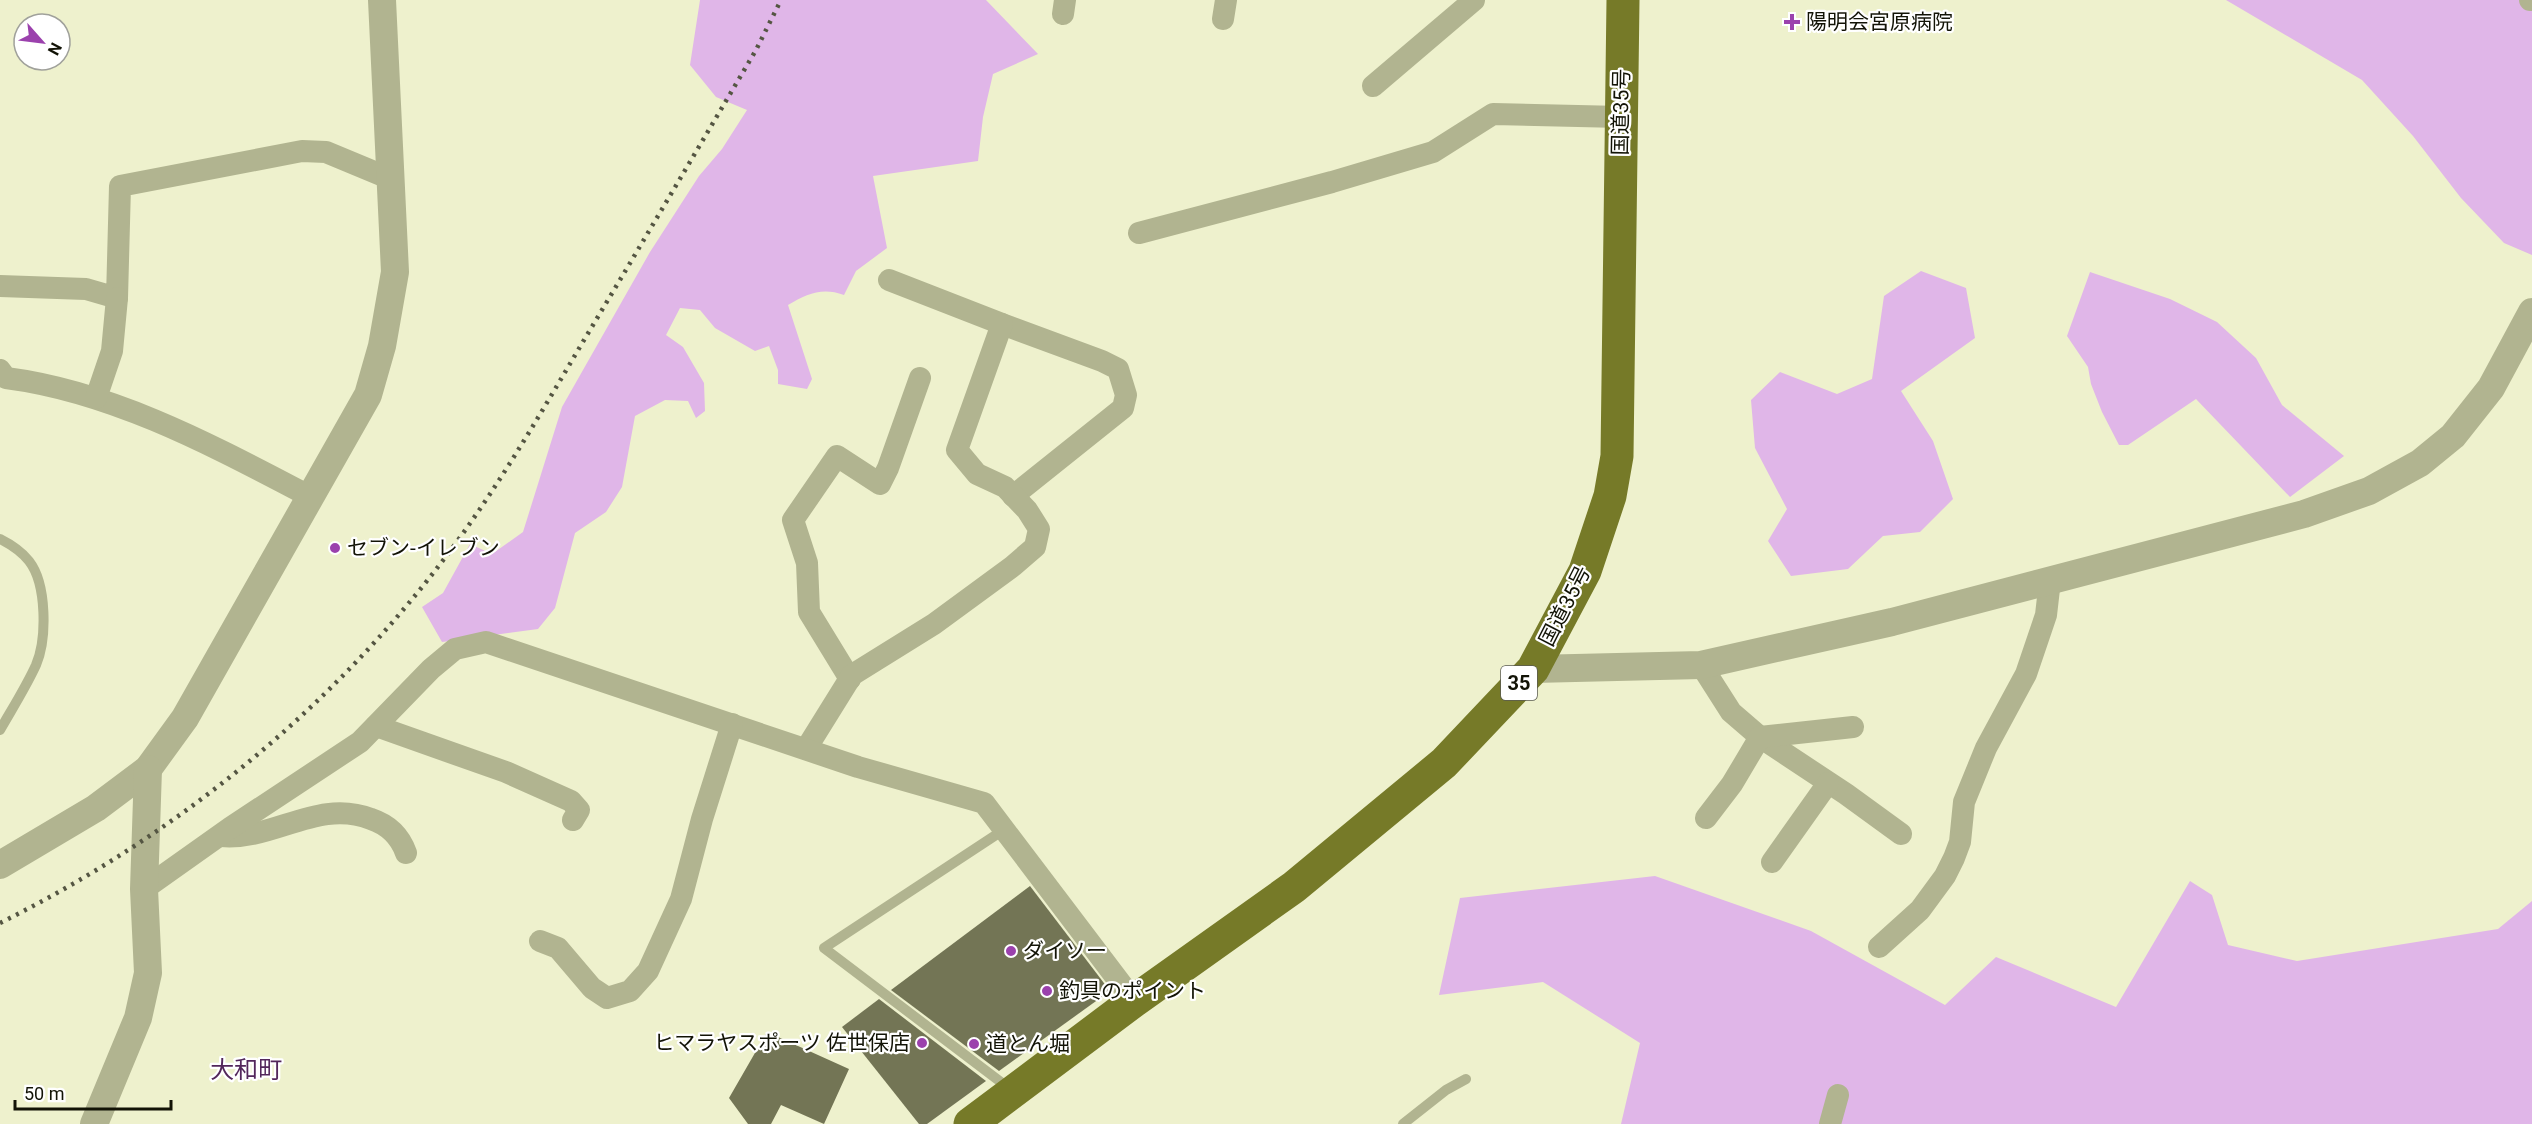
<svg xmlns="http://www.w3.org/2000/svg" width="2532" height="1124" font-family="Roboto,'Noto Sans JP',sans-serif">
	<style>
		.green { fill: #e0b6e8 }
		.building { fill: #737555 }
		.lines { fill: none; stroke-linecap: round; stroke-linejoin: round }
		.service { stroke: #b1b490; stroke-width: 10 }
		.minor { stroke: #b1b490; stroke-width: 22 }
		.tertiary { stroke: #b1b490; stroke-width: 28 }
		.trunk { stroke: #767a28; stroke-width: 33 }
		.rail { stroke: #545542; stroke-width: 4.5; stroke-dasharray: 3 6; stroke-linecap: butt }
		.poi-dot { fill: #9b41ad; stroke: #fff; stroke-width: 2 }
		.labels { text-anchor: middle; stroke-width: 4.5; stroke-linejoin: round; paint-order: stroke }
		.shield { fill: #fff; stroke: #595a51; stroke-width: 1.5 }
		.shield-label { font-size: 20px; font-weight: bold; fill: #121306 }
		.poi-label { font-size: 21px; fill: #121306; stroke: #fff; text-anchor: start }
		.street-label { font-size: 21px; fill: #121306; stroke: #fff }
		.quarter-label { font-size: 24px; fill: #53275b; stroke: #fff }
	</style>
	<rect width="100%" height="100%" fill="#eef1cd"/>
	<g class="green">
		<path d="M 700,0 L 986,0 L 1038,54 L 993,74 L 983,117 L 978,161 L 873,176 L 887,248 L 856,271 L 844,295 C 822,287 807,294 788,305 L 812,379 L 807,389 L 778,384 L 778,370 L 769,346 L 755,351 L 715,328 L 700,310 L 680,308 L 666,335 L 683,347 L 704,383 L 705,411 L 696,418 L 688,401 L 665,400 L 635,416 L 622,487 L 606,512 L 575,533 L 555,608 L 538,629 L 442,642 L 422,607 L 443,593 L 470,544 L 492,554 L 523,532 L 562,407 L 650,252 L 699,176 L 722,149 L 747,110 L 716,97 L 690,65 Z"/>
		<polygon points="2226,0 2532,0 2532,255 2504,243 2461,198 2413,136 2362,80"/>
		<polygon points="1921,271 1966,288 1975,338 1901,391 1933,441 1953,499 1920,532 1883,536 1848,569 1791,576 1768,541 1787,509 1755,448 1751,400 1780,372 1837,394 1872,379 1884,296"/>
		<polygon points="2090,272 2170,299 2217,322 2256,358 2282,405 2344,456 2290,497 2196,399 2128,445 2119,445 2102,412 2091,384 2088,367 2067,336"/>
		<polygon points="1655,876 1811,931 1945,1005 1996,957 2116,1007 2190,881 2212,895 2228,945 2297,961 2498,929 2532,901 2532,1124 1621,1124 1640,1043 1543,982 1439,995 1460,898"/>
	</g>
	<g class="building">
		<polygon points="1030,886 1110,991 999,1071 891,990"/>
		<polygon points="879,999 986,1081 927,1124 919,1124 842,1027"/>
		<polygon points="767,1032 849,1069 824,1124 781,1105 771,1124 748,1124 729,1098"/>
	</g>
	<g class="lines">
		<g class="service">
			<path d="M 0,539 C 12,545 21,551 29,561 C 47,584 47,639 36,665 C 26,687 12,709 0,730"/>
			<polyline points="1005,829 824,948 1010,1089"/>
			<polyline points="1403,1124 1446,1090 1466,1079"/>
		</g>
		<g class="minor">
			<polyline points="2530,0 2532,0"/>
			<polyline points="1063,14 1065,0"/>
			<polyline points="1223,19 1226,0"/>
			<polyline points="1373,86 1474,0"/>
			<polyline points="1139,233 1332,182 1433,152 1493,114 1621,117"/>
			<polyline points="0,286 86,289 117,298 120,186 302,151 326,152 391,179"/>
			<polyline points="1002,324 1102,361 1118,369 1126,395 1123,408 1013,496"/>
			<path d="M 0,370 L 6,378 C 115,392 215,447 311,497"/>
			<polyline points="96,398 112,351 117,298"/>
			<polyline points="1701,665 1731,712 1760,737 1846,794 1901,834"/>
			<polyline points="850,679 809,612 807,563 793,520 837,456 880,484 888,468 920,378"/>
			<polyline points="376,726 506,772 571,801 579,810 573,820"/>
			<polyline points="806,749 852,675 934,624 1013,566 1035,547 1039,529 1027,510 1005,487 977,474 957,450 1002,324 889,280"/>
			<polyline points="1706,818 1732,784 1760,737 1853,727"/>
			<path d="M 221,836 C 273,841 318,798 371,819 C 389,825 400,836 406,853"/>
			<polyline points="1772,862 1828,783"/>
			<polyline points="144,889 230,828 360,742 431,669 455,649 486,642 858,767 984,803 1134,1001"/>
			<polyline points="540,941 558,948 592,988 607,998 630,991 648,971 681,899 702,819 732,724"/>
			<polyline points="1879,947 1920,910 1945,876 1954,858 1960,842 1964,802 1986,748 2026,674 2046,615 2050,580"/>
			<polyline points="1830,1124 1838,1095"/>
		</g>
		<g class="tertiary">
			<polyline points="1533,669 1701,665 1892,622 2304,514 2369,491 2420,463 2453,436 2491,388 2532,312"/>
			<polyline points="0,865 96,808 148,769 185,718 368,395 382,346 395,272 382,0"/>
			<polyline points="94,1124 138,1018 148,973 144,889 148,769"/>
		</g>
		<polyline class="trunk" points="970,1124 1134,1001 1294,887 1444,763 1533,669 1585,571 1610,496 1617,456 1623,0"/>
		<path class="rail" d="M 0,923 C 173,837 327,713 444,559 C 498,488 542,411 587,335 C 644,240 700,145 756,50 L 781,0"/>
	</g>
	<g class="poi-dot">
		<path d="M1789 13h6v6h6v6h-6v6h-6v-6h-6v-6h6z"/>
		<circle cx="335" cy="548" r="6"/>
		<circle cx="1011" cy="951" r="6"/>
		<circle cx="1047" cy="991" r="6"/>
		<circle cx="922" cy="1043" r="6"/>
		<circle cx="974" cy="1044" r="6"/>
	</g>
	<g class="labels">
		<rect class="shield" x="1501" y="666" width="36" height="34" rx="4.5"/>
		<g class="shield-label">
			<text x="1519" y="690">35</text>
		</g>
		<g class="poi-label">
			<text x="1806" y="29">陽明会宮原病院</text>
			<text x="347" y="555">セブン-イレブン</text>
			<text x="1023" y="958">ダイソー</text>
			<text x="1059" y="998">釣具のポイント</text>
			<text x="910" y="1050" text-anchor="end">ヒマラヤスポーツ 佐世保店</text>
			<text x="986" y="1051">道とん堀</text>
		</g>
		<g class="street-label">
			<text transform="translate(1621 112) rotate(-89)" y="7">国道35号</text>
			<text transform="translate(1565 606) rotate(-63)" y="7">国道35号</text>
		</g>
		<g class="quarter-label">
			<text x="246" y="1078">大和町</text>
		</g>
	</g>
	<g transform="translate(42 42) rotate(118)"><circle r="28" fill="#ffffff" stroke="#a0a19b" stroke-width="1.5"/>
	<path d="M0-4.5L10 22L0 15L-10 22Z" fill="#9b41ad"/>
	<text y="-9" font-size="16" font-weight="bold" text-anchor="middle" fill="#121306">N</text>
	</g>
	<path d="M15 1100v9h156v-9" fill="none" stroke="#121306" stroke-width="3"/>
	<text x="24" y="1100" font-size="18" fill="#121306" stroke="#ffffff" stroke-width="4.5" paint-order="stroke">50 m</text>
</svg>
